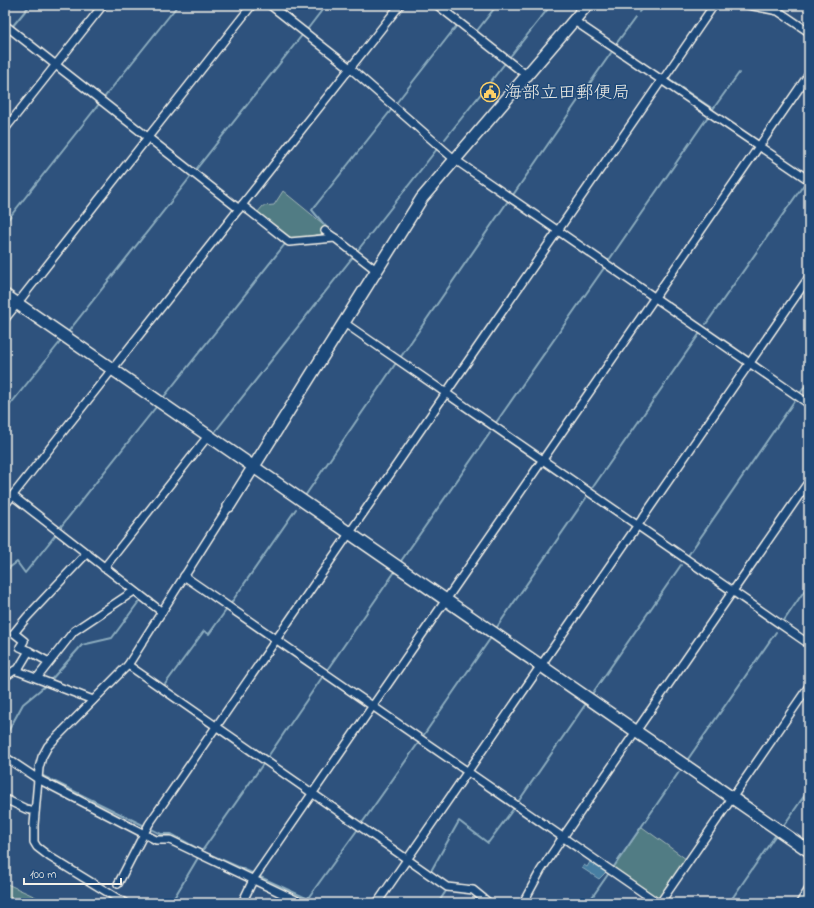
<svg xmlns="http://www.w3.org/2000/svg" width="814" height="908" font-family="'Indie Flower','Klee One',sans-serif">
	<style>
		.green { fill: #517c84; stroke: #a2b6b6 }
		.water { fill: #467ea2; stroke: #8cacbe }
		.lines { fill: none; stroke-linecap: round; stroke-linejoin: round }
		.stream { stroke: #8cacbe; stroke-width: 2 }
		.street-casing { stroke: #f4f1e8; stroke-width: 10 }
		.secondary-casing { stroke: #f4f1e8; stroke-width: 14 }
		.street { stroke: #1f4a7a; stroke-width: 7 }
		.secondary { stroke: #1f4a7a; stroke-width: 11 }
		.labels { text-anchor: middle; stroke-width: 3; stroke-linejoin: round; paint-order: stroke }
		.poi-label { font-size: 18px; fill: #f4f1e8; stroke: #1f4a7a; text-anchor: start }
	</style>
	<rect width="100%" height="100%" fill="#2e527d"/>
	<filter id="ink" filterUnits="userSpaceOnUse"><feTurbulence type="fractalNoise" baseFrequency=".025" numOctaves="2"/><feDisplacementMap in="SourceGraphic" scale="8" xChannelSelector="R" yChannelSelector="G"/><feConvolveMatrix kernelMatrix="1 2 1 2 8 2 1 2 1" color-interpolation-filters="sRGB"/></filter>
	<g filter="url(#ink)">
		<g class="green">
			<polygon points="283,191 327,227 322,229 323,234 289,239 257,213 263,206 274,205"/>
			<polygon points="642,827 686,859 658,899 613,868"/>
			<polygon points="5,883 49,903 5,903"/>
		</g>
		<polygon class="water" points="590,862 606,872 599,879 582,868 584,865 587,867"/>
		<g class="lines">
			<g class="stream">
				<polyline points="639,12 644,5"/>
				<polyline points="12,27 30,5"/>
				<polyline points="306,31 326,5"/>
				<polyline points="475,31 476,32 497,5"/>
				<polyline points="5,36 9,31"/>
				<polyline points="616,44 635,18"/>
				<polyline points="509,58 551,5"/>
				<polyline points="667,78 713,109 739,73"/>
				<polyline points="590,83 611,53"/>
				<polyline points="103,99 178,5"/>
				<polyline points="397,102 458,24"/>
				<polyline points="445,139 506,62"/>
				<polyline points="194,172 303,34"/>
				<polyline points="513,195 579,99"/>
				<polyline points="5,223 99,104"/>
				<polyline points="327,228 312,210 392,109"/>
				<polyline points="314,236 324,235"/>
				<polyline points="358,250 437,149"/>
				<polyline points="609,260 709,115"/>
				<polyline points="706,324 805,183"/>
				<polyline points="68,332 192,175"/>
				<polyline points="400,358 508,201"/>
				<polyline points="801,392 809,381"/>
				<polyline points="163,398 285,244"/>
				<polyline points="448,399 633,527"/>
				<polyline points="5,411 61,341"/>
				<polyline points="495,424 604,268"/>
				<polyline points="214,433 352,258"/>
				<polyline points="591,490 700,333"/>
				<polyline points="305,496 396,363 442,395"/>
				<polyline points="59,529 156,407"/>
				<polyline points="638,530 729,593"/>
				<polyline points="62,539 81,553"/>
				<polyline points="687,557 795,400"/>
				<polyline points="401,561 490,433"/>
				<polyline points="5,571 17,562 25,573 57,533"/>
				<polyline points="5,589 6,590 5,592"/>
				<polyline points="231,603 296,509"/>
				<polyline points="783,622 809,584"/>
				<polyline points="497,627 586,498"/>
				<polyline points="327,670 394,573"/>
				<polyline points="50,681 82,645 112,638 140,600 133,594"/>
				<polyline points="163,687 204,631 209,634 227,609"/>
				<polyline points="592,694 681,565"/>
				<polyline points="423,736 490,639"/>
				<polyline points="5,737 23,704 45,686"/>
				<polyline points="10,756 14,758"/>
				<polyline points="267,758 323,676"/>
				<polyline points="688,759 776,632"/>
				<polyline points="22,764 29,769"/>
				<polyline points="43,776 161,834 171,834 202,851 252,873"/>
				<polyline points="518,802 585,705"/>
				<polyline points="362,823 419,742"/>
				<polyline points="784,825 809,789"/>
				<polyline points="202,851 263,764"/>
				<polyline points="613,868 679,772"/>
				<polyline points="431,871 459,821 488,843 514,808"/>
				<polyline points="258,876 317,903"/>
				<polyline points="308,898 358,829"/>
				<polyline points="183,903 174,898 199,856"/>
				<polyline points="438,903 446,891 444,889"/>
				<polyline points="588,903 609,873"/>
				<polyline points="729,903 775,836"/>
			</g>
			<g class="street-casing">
				<g id="street">
					<polyline points="270,5 350,68 454,159 809,404"/>
					<polyline points="437,5 526,75"/>
					<polyline points="748,5 778,11 809,32"/>
					<polyline points="573,20 809,180"/>
					<polyline points="5,25 239,209"/>
					<polyline points="662,81 714,5"/>
					<polyline points="5,129 103,5"/>
					<polyline points="242,205 289,242 335,238 376,270"/>
					<polyline points="325,231 335,238"/>
					<polyline points="5,319 252,5"/>
					<polyline points="343,322 809,644"/>
					<polyline points="13,496 162,612"/>
					<polyline points="5,505 400,5"/>
					<polyline points="104,568 208,436"/>
					<polyline points="184,576 658,903"/>
					<polyline points="29,651 49,662"/>
					<polyline points="128,665 447,887 473,890 489,903"/>
					<polyline points="17,671 29,651 20,647 24,641 14,633 27,617 87,553"/>
					<polyline points="5,677 15,670 93,700"/>
					<polyline points="37,678 74,631 134,591"/>
					<polyline points="5,757 38,779 156,840 170,840 302,903"/>
					<polyline points="5,799 26,809 35,811"/>
					<polyline points="118,884 149,824 661,81"/>
					<polyline points="125,903 50,857 37,847 34,842 34,825 39,768 42,757 48,746 128,665 229,506"/>
					<polyline points="242,903 254,878 809,74"/>
					<polyline points="377,903 809,277"/>
					<polyline points="523,903 541,870 563,837 809,481"/>
					<polyline points="660,903 809,686"/>
					<polyline points="800,903 809,889"/>
				</g>
			</g>
			<g class="secondary-casing">
				<g id="secondary">
					<polyline points="5,295 809,851"/>
					<polyline points="229,506 422,198 587,5"/>
				</g>
			</g>
			<use href="#street" class="street"/>
			<use href="#secondary" class="secondary"/>
		</g>
	</g>
	<defs>
		<g id="civic-ring" transform="scale(1)"><circle r="9.5" fill="#1f4a7a" stroke="#ffd166" stroke-width="1.5"/><path d="M-.6-6.5H3V-4.5H.6V-3L4-1V1h2V6H-6V1h2V-1L-.6-3ZM-1.2 2.5V6h2.4V2.5Z" fill="#ffd166"/></g>
	</defs>
	<g fill-rule="evenodd">
		<use href="#civic-ring" x="490" y="92"/>
	</g>
	<g class="labels">
		<g class="poi-label">
			<text x="504" y="98">海部立田郵便局</text>
		</g>
	</g>
	<rect width="814" height="908" fill="none" stroke="#1f4a7a" stroke-width="20"/>
	<rect x="10" y="10" width="794" height="888" fill="none" stroke="#f4f1e8" stroke-width="1.5" filter="url(#ink)"/>
	<path d="M24 878v6h97v-6" fill="none" stroke="#f4f1e8" stroke-width="2"/>
	<text x="30" y="878" font-size="12" fill="#f4f1e8" stroke="#1f4a7a" stroke-width="3" paint-order="stroke">100 m</text>
</svg>
